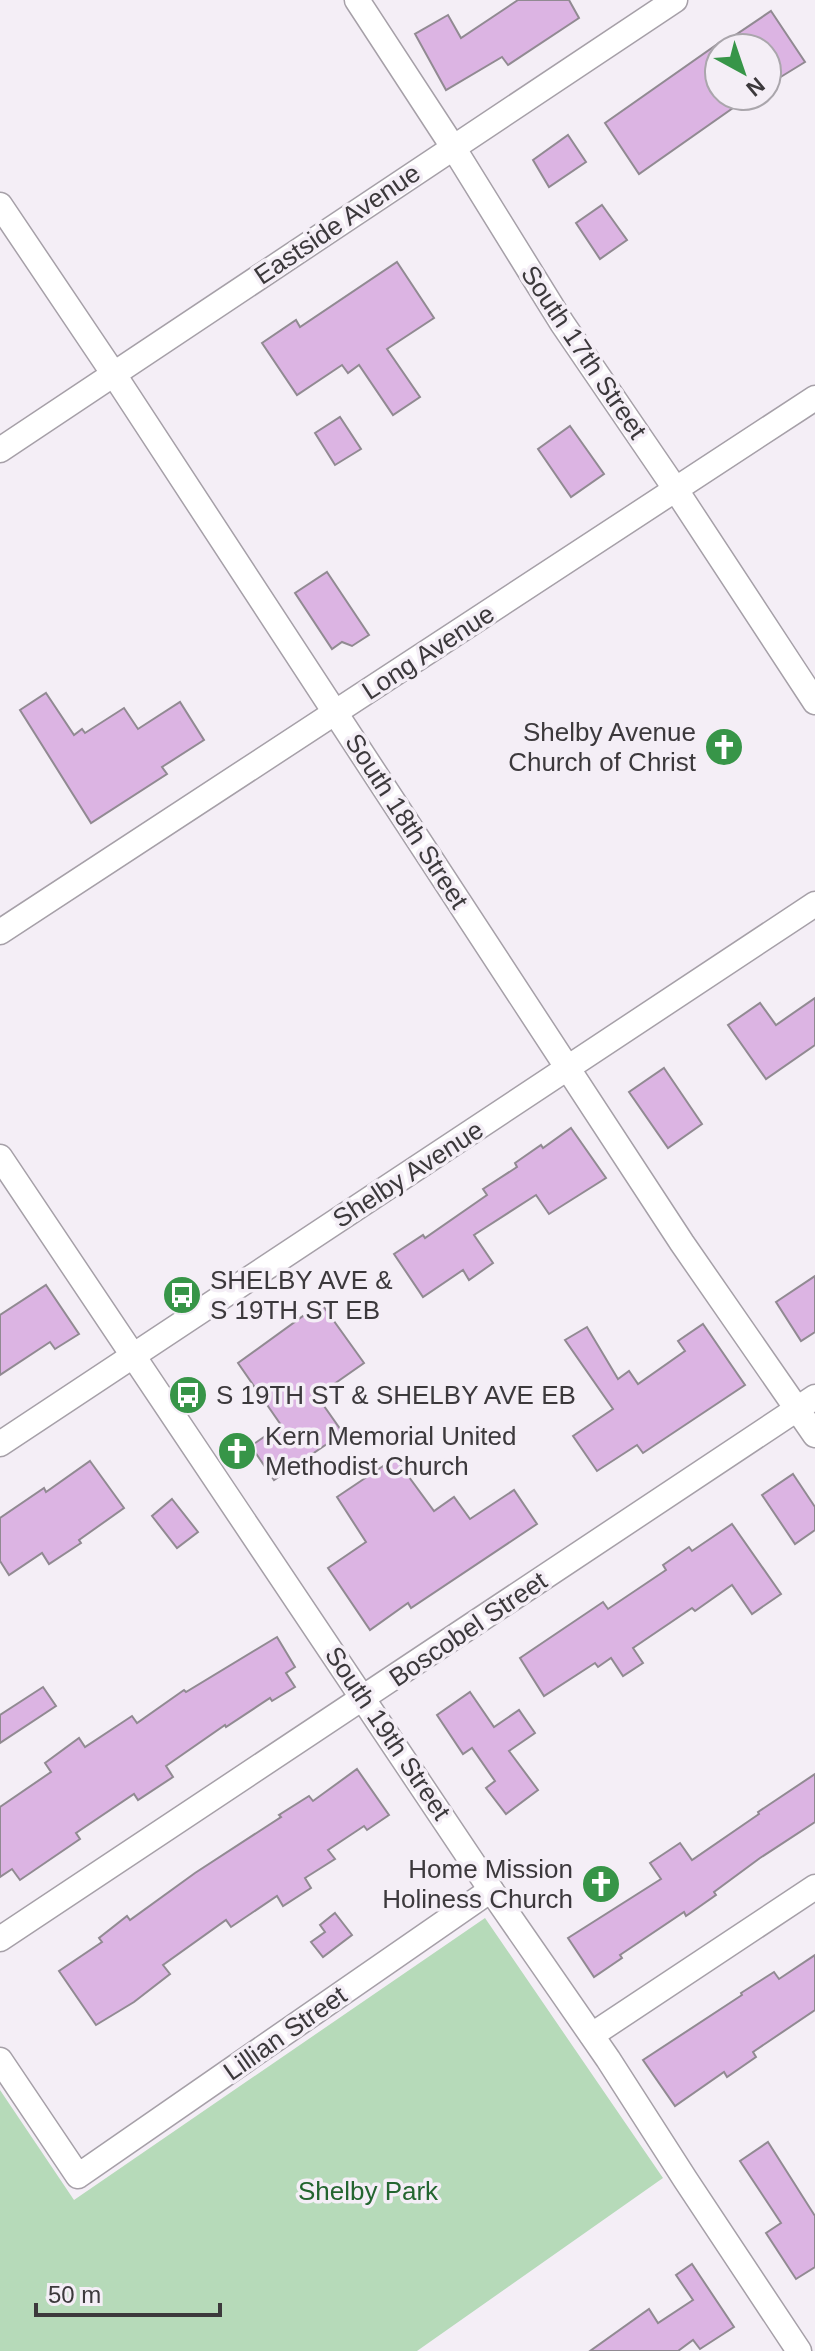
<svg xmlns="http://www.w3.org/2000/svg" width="815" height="2351" font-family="Helvetica,sans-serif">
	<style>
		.green { fill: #b6dab9 }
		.building { fill: #dcb4e3; stroke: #918a92; stroke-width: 2 }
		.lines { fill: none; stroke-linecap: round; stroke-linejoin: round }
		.minor-casing { stroke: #a6a0a8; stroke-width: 27 }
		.minor { stroke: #fff; stroke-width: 24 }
		.labels { text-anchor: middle; stroke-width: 7; stroke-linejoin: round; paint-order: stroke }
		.street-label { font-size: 26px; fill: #3c393c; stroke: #f4eef6 }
		.poi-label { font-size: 26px; fill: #3c393c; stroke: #f4eef6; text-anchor: start }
		.park-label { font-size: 26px; fill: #23652f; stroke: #f4eef6 }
	</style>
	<rect width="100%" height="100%" fill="#f4eef6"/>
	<polygon class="green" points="485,1918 663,2178 417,2351 0,2351 0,2090 74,2200"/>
	<g class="building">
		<polygon points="518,0 569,0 579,18 508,65 502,57 446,90 415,34 448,15 461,38"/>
		<polygon points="771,11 805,62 779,78 767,60 767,48 719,48 719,96 750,96 639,174 605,123 719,43 719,46"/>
		<polygon points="568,135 586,162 549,187 533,160"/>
		<polygon points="602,205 627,240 600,259 576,223"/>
		<polygon points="397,262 434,318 387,349 420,397 393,415 359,365 348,373 342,365 297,395 262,343 296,320 300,327"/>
		<polygon points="340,417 361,449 335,465 315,433"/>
		<polygon points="570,426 604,474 571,497 538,449"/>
		<polygon points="327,572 369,635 352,646 342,642 332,649 295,593"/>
		<polygon points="46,693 74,735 82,729 85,733 124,708 138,729 180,702 204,740 162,767 167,774 91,823 20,710"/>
		<polygon points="815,998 815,1045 766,1079 728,1025 760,1003 776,1025"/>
		<polygon points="664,1068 702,1124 668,1148 629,1092"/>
		<polygon points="571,1128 606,1178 549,1214 536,1195 474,1235 493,1263 469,1280 463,1270 423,1297 394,1254 423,1235 425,1238 487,1195 483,1189 517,1167 515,1163 541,1145 543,1148"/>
		<polygon points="815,1276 815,1332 801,1341 776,1302"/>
		<polygon points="46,1285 79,1334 55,1349 50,1342 0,1375 0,1315"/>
		<polygon points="321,1303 364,1363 317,1396 343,1433 274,1480 251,1446 281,1425 238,1363"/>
		<polygon points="703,1324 745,1385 643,1453 637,1445 597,1471 573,1436 613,1409 565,1340 587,1327 618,1379 629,1371 638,1384 685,1351 678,1341"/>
		<polygon points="395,1458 434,1511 454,1497 470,1519 514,1490 537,1524 411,1608 408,1603 370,1630 328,1568 366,1542 337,1497"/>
		<polygon points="90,1461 124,1508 79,1540 81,1543 49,1564 42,1553 9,1575 0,1561 0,1518 44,1488 46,1492"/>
		<polygon points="793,1474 815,1507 815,1530 795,1544 762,1495"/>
		<polygon points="172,1499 198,1532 177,1548 152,1516"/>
		<polygon points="732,1524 781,1594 752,1614 732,1585 695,1611 692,1608 633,1648 643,1663 623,1676 611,1658 598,1667 595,1663 544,1696 520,1658 603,1602 608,1609 666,1570 663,1565 689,1547 692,1551"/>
		<polygon points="277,1637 295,1667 286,1673 295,1687 272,1701 270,1698 226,1727 225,1725 166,1766 173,1777 138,1800 134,1794 76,1833 80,1839 20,1880 12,1869 0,1877 0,1807 51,1772 45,1763 79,1738 85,1747 132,1716 137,1723 184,1690 186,1692"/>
		<polygon points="43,1687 56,1706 0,1743 0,1715"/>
		<polygon points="470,1692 494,1727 519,1710 535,1733 509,1751 538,1790 506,1814 486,1788 495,1781 472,1748 463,1754 437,1715"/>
		<polygon points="357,1769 389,1815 367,1830 364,1826 328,1850 335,1859 305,1878 311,1888 283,1906 277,1896 231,1927 226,1920 163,1965 170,1974 134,2002 96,2025 59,1971 102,1942 99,1938 127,1916 130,1920 195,1873 281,1817 279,1815 309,1796 313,1801"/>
		<polygon points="815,1774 815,1822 760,1858 714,1892 716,1895 686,1916 684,1912 620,1955 622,1958 594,1977 568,1938 661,1879 650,1863 680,1843 692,1860 759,1814 758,1812"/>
		<polygon points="335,1913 352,1935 323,1957 311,1942 325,1932 320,1925"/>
		<polygon points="815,1955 815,2010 753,2052 756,2057 727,2077 724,2072 675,2106 643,2060 742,1995 741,1993 774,1972 779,1979"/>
		<polygon points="768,2142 815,2216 815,2267 796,2279 766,2233 781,2223 740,2161"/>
		<polygon points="692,2264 734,2327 700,2349 693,2340 678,2351 590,2351 649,2309 658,2323 693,2300 676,2275"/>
	</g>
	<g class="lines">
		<g class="minor-casing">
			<g id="minor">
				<polyline points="357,0 453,147 562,323 676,490 815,702"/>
				<polyline points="0,205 113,373 682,1243 815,1435"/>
				<polyline points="0,450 675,0"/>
				<polyline points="0,932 815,398"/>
				<polyline points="0,1157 491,1890 608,2059 685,2179 799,2351"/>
				<polyline points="0,1444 815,904"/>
				<polyline points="0,1939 815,1397"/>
				<polyline points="592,2035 815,1887"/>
				<polyline points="0,2060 78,2176 491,1890"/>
			</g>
		</g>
		<use href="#minor" class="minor"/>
	</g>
	<defs>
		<g id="church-disc" transform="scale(2)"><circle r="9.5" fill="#379548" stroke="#f4eef6"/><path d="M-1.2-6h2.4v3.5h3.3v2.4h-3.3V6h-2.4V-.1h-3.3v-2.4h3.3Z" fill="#fff"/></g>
		<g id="bus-disc" transform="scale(2)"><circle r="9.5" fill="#379548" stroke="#f4eef6"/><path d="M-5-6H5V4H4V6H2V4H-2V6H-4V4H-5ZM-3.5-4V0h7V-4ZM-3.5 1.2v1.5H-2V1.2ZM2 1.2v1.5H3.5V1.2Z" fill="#fff"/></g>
	</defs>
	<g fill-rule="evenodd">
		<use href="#church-disc" x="724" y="747"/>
		<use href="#bus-disc" x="182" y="1295"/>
		<use href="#bus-disc" x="188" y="1395"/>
		<use href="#church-disc" x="237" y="1451"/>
		<use href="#church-disc" x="601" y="1884"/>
	</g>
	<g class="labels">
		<g class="street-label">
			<text transform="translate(337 224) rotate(-34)" y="9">Eastside Avenue</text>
			<text transform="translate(584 352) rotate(56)" y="9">South 17th Street</text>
			<text transform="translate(428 652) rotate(-33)" y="9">Long Avenue</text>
			<text transform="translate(407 821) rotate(57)" y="9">South 18th Street</text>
			<text transform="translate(408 1174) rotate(-33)" y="9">Shelby Avenue</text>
			<text transform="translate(468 1629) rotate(-34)" y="9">Boscobel Street</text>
			<text transform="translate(388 1733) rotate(56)" y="9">South 19th Street</text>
			<text transform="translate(285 2033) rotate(-35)" y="9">Lillian Street</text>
		</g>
		<g class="poi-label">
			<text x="696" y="741" text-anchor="end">Shelby Avenue<tspan x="696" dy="30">Church of Christ</tspan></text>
			<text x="210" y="1289">SHELBY AVE &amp;<tspan x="210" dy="30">S 19TH ST EB</tspan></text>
			<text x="216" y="1404">S 19TH ST &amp; SHELBY AVE EB</text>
			<text x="265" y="1445">Kern Memorial United<tspan x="265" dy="30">Methodist Church</tspan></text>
			<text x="573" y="1878" text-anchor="end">Home Mission<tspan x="573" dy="30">Holiness Church</tspan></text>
		</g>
		<g class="park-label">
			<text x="368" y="2200">Shelby Park</text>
		</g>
	</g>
	<g transform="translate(743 72) rotate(140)"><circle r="38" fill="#f4eef6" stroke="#aaa6ac" stroke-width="2"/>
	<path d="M0-6L14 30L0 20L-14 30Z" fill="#379548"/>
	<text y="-12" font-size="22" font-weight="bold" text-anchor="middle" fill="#3c393c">N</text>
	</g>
	<path d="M36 2303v12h184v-12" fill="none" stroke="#3c393c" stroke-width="4"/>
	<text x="48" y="2303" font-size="24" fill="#3c393c" stroke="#f4eef6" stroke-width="6" paint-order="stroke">50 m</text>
</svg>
